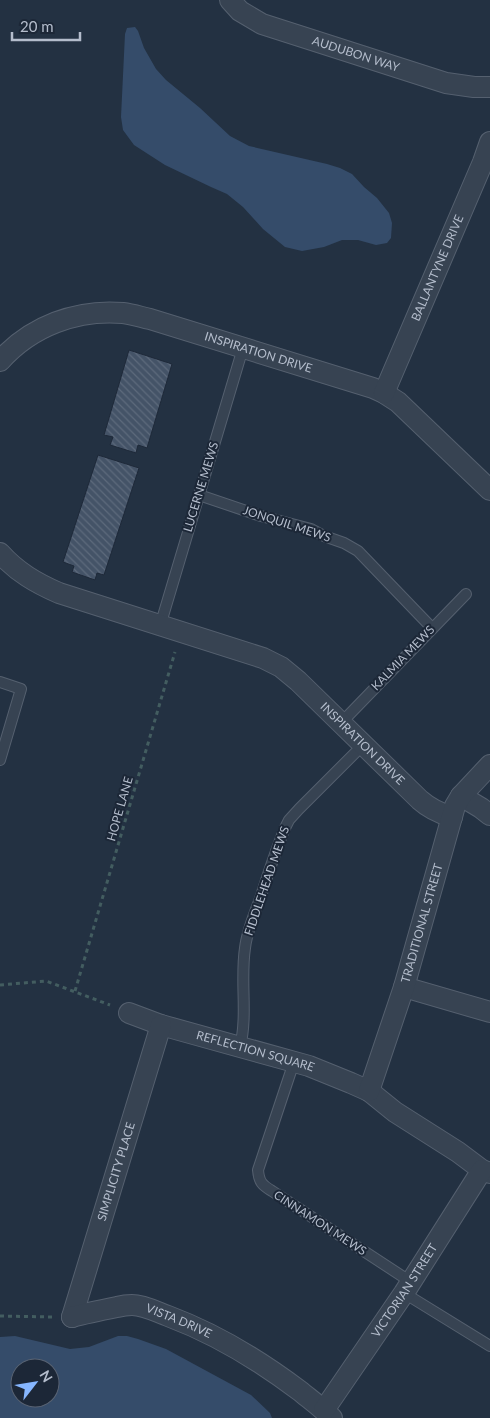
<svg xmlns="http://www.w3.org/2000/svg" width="490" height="1418" font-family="Lato,sans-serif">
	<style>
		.water { fill: #354c6a; fill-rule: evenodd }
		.building { fill: url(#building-back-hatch); stroke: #1e2939 }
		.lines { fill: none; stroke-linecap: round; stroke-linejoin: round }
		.lane-casing { stroke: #55606f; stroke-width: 12 }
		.street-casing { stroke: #55606f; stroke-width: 22 }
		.path { stroke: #435d60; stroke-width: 3; stroke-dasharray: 4 4; stroke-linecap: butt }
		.lane { stroke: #374352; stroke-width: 10 }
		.street { stroke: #374352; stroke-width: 20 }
		.labels { text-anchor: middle; stroke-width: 4; stroke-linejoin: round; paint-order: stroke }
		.street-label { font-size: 12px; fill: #b4bdcc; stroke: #1c2737 }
	</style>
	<defs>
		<pattern id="building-back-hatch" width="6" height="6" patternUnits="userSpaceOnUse" patternTransform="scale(1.25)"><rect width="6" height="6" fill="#445367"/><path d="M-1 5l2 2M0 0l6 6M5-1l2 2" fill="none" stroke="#5d6a7c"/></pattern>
	</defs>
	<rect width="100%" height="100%" fill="#233142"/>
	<g class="water">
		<polygon points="135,27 138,31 144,48 156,69 166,80 200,108 230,136 249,146 327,164 340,168 352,174 364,187 377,198 389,213 392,223 391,238 387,243 376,245 358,240 342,240 324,247 302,251 285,247 263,229 243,207 227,194 211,187 165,165 134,145 123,130 121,117 125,34 127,28"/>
		<path d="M 15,1336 L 70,1349 L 89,1347 L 118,1336 L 127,1336 L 138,1339 L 166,1349 L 251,1395 L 270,1413 L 272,1418 L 0,1418 L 0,1337 ZM 20,1368 L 50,1368 L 50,1398 L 20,1398 Z"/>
	</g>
	<g class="building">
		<polygon points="129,350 172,364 147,448 138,445 136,453 110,445 113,437 104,435"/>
		<polygon points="98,455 139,468 104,575 97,573 95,580 72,572 74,566 63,562"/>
	</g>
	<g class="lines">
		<g class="lane-casing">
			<g id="lane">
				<polyline points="199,495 261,516 311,529 324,536 344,543 358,551 432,628"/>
				<polyline points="160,626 243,348"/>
				<polyline points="0,682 21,689 0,760"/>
				<polyline points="341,723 466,594"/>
				<path d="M 240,1047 C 248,1014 240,981 245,948 C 247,930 255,913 261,896 C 268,874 276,850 285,828 L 289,820 L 299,809 L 363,745"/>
				<path d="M 294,1062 L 258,1170 C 259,1182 262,1185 272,1191 L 411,1282"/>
				<polyline points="404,1293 490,1346"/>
			</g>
		</g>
		<g class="street-casing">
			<g id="street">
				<path id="s1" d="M 230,0 L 240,11 L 262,24 L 446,83 L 474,87 L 490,87"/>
				<path id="s2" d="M 0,361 C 31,326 77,309 123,313 C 132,314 141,317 150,319 L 373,388 L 384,393 L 398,402 L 490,490"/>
				<path id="s3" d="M 384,393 L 483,162 L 490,142"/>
				<path id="s4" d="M 0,553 C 17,572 36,583 59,593 L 263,658 L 281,667 L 298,681 L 420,800 C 430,809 439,813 452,817"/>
				<polyline points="461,796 481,808 490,815"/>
				<polyline points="404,987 490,1012"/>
				<path id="s5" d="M 129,1013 L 161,1025 L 309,1066 L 351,1083 L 369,1091 L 395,1112 L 458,1152 L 482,1170 L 490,1173"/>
				<path id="s6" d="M 369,1091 L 404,987 L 455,806 L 461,796 L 490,765"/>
				<path id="s7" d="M 72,1317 L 161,1025"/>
				<path id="s8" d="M 72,1317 C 87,1313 102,1310 117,1307 C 121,1306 127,1305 132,1305 C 144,1305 157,1312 168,1316 C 216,1334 259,1360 300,1391 C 311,1400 322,1408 332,1418"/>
				<path id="s9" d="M 324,1410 L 404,1293 L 482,1170"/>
			</g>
		</g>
		<g class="path">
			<polyline points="0,985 46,981 110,1005"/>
			<polyline points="75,991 175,652"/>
			<polyline points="0,1316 52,1317"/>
		</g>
		<use href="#lane" class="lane"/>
		<use href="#street" class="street"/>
	</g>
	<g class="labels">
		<g class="street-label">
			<text dy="4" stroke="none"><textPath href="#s1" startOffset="139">AUDUBON WAY</textPath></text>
			<text dy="4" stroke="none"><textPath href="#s3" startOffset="136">BALLANTYNE DRIVE</textPath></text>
			<text dy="4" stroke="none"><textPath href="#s2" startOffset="278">INSPIRATION DRIVE</textPath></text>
			<text transform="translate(201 487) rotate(-73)" y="4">LUCERNE MEWS</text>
			<text transform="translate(287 524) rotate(18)" y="4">JONQUIL MEWS</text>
			<text transform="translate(403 658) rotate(-46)" y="4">KALMIA MEWS</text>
			<text dy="4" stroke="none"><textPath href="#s4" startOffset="418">INSPIRATION DRIVE</textPath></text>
			<text transform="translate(120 809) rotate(-74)" y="4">HOPE LANE</text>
			<text transform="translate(267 881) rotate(-71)" y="4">FIDDLEHEAD MEWS</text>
			<text dy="4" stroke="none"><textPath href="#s6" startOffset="176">TRADITIONAL STREET</textPath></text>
			<text dy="4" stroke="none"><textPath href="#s5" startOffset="132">REFLECTION SQUARE</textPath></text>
			<text dy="4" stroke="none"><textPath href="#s7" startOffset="152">SIMPLICITY PLACE</textPath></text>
			<text transform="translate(320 1223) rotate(33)" y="4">CINNAMON MEWS</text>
			<text dy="4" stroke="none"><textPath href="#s9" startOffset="144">VICTORIAN STREET</textPath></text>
			<text dy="4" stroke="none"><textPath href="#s8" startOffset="111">VISTA DRIVE</textPath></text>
		</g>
	</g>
	<g transform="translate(35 1383) rotate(59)"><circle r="24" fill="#1c2737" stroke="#596373"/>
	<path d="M0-4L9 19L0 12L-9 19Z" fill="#86b6ff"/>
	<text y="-8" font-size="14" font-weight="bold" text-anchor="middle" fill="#b4bdcc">N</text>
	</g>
	<path d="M12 32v8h68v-8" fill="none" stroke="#b4bdcc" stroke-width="2.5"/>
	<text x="20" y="32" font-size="15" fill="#b4bdcc" stroke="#1c2737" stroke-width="4" paint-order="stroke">20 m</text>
</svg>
